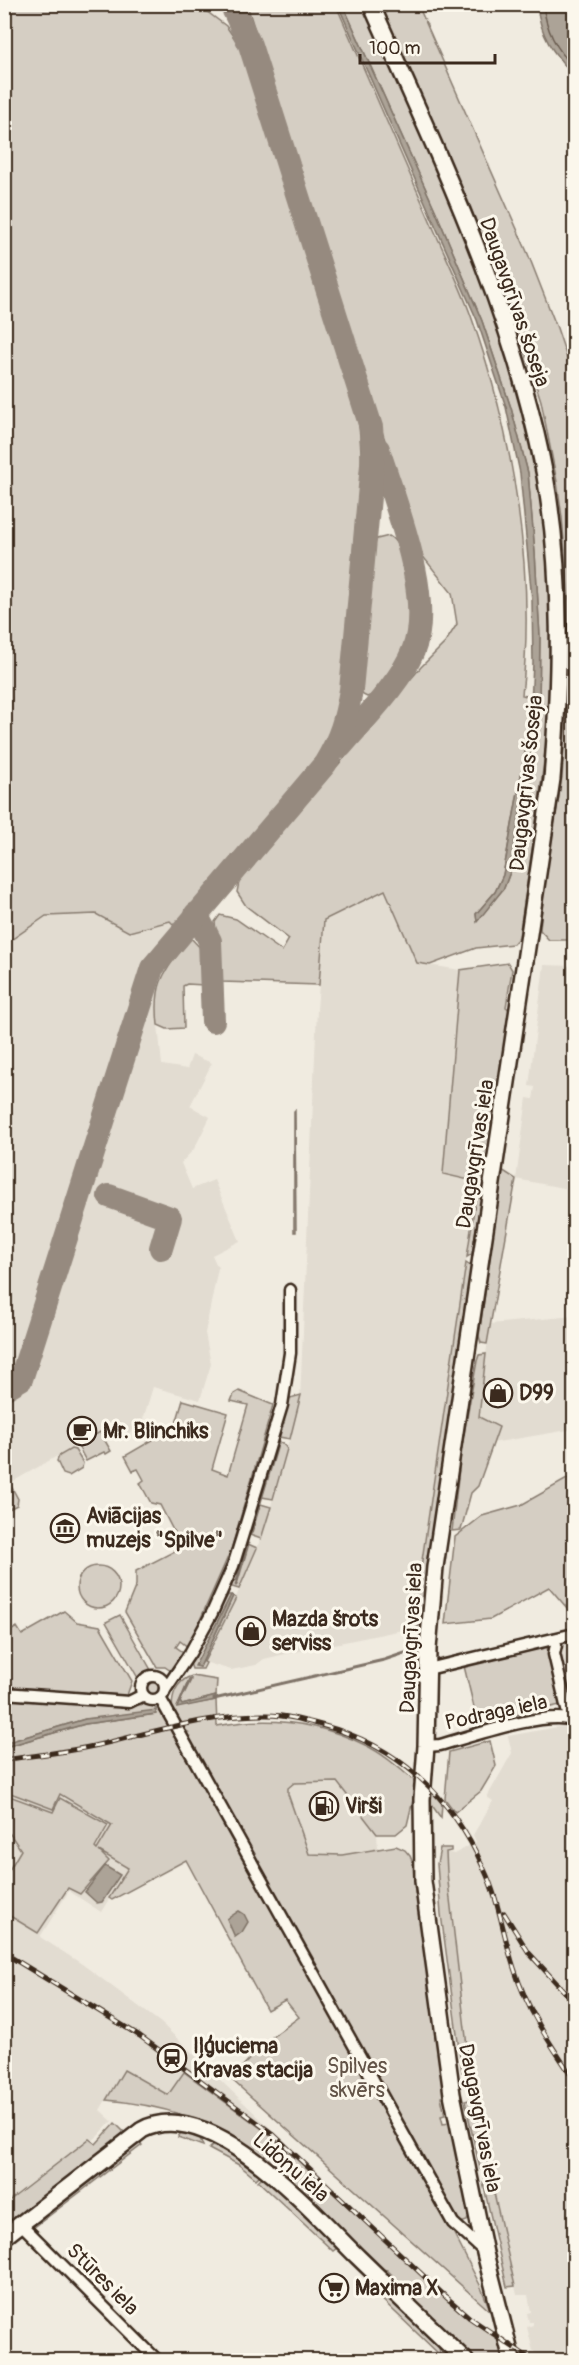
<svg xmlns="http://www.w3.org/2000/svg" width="579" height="2365" font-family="Pangolin,sans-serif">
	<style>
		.built { fill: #e2dcd1 }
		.green { fill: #d5cec3; stroke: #887c70; stroke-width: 1.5 }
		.water { fill: #aca397; stroke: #7f7367; stroke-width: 1.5 }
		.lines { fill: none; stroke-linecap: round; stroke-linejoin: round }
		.shore { stroke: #685a4e; stroke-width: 1.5 }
		.stream { stroke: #7f7367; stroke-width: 3 }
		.taxiway { stroke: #968a7f; stroke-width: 24 }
		.street-casing { stroke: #3b2a1e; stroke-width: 15 }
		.secondary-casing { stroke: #3b2a1e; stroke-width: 20 }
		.street { stroke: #fbf7ec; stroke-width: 10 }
		.secondary { stroke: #fbf7ec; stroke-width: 15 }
		.rail-casing { stroke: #3b2a1e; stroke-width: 5 }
		.rail { stroke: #fbf7ec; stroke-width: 3; stroke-dasharray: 9; stroke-linecap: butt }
		.labels { text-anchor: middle; stroke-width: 6; stroke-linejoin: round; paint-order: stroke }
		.street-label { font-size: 21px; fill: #3b2a1e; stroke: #fbf7ec }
		.poi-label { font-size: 21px; font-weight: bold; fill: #3b2a1e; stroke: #fbf7ec; text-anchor: start }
		.park-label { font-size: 21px; fill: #625347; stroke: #fbf7ec }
	</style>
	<rect width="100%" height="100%" fill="#f0ebe0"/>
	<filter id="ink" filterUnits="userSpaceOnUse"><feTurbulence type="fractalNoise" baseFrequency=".0167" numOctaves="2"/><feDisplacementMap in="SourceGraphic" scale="12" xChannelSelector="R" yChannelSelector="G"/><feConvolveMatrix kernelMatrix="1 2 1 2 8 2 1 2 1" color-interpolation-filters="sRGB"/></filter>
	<g filter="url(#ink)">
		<g class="built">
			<polygon points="385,890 417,963 460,970 443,1174 478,1181 412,1628 281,1655 264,1659 256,1665 231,1670 204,1662 237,1595 264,1531 300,1400 317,1010 324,920"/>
			<polygon points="96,914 129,932 170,921 191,938 160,979 156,1004 162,1065 187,1069 192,1055 212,1063 190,1106 210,1117 194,1149 181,1163 192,1189 214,1180 240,1241 212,1255 218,1268 205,1333 211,1364 200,1400 153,1387 141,1426 116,1440 108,1427 5,1486 5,944 46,916"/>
			<polygon points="544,965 574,966 574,1190 516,1179 527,1098 533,1099 535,1087 529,1086"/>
			<polygon points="574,1316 574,1429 474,1446 490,1324"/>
			<polygon points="574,1638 574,1707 572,1708 558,1642"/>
			<polygon points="563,1726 574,1727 574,2360 545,2360 533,2351 527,2327 533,2325 533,2322 529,2322 527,2313 531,2312 528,2295 517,2295 473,2099 478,2097 472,2085 453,1943 446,1852 454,1854 476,1842 473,1835 493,1801 487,1797 512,1753 508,1736"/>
			<polygon points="337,1782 377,1834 378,1849 342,1855 309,1854 289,1799 288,1788 294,1783"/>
			<polygon points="5,1791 53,1809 59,1794 112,1825 128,1868 101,1912 69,1891 40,1937 82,1964 161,2023 272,2130 268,2134 185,2072 168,2096 119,2078 100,2110 112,2121 99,2135 92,2141 89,2139 5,2204"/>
		</g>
		<g class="green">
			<path d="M 5,4 L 198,5 L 226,26 L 237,42 L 247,62 L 262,106 L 355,402 C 368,464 358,526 352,589 C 348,643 349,705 322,754 L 175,926 L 170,921 L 129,932 L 96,914 L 46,916 L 5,944 Z"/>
			<path d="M 247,5 L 336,5 C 368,78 400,151 432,225 C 445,255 460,285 471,316 C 513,433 536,572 522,695 L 531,697 L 530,726 L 503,875 L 495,892 L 476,914 L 477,921 L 504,888 L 510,872 L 539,704 L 540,637 L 535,553 L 528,473 L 511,408 L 482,321 L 436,212 L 343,5 L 363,5 C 431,160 506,315 539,482 C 547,520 549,565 551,603 C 556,715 535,827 519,937 L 513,944 L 476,948 L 430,965 L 417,963 L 385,890 L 324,920 L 319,985 L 222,982 L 215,922 L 220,915 L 236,919 L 282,951 L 289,939 L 246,906 L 237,892 L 239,882 L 421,667 L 445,643 L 457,624 L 452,593 L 421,554 Z"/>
			<polygon points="378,5 418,5 528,254 557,328 574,379 574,940 549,940 540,930 543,893 562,777 569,670 569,601 562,517 557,482 541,401 518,329 469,203"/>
			<path d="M 389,536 C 399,541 400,555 403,565 C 416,609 416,636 390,675 C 384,684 377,694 367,697 L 363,695 L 360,688 L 373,548 L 377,539 Z"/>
			<path d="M 191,938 L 202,950 L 204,985 L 187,984 L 183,986 L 184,1028 L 167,1029 L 158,1025 C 153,979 165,972 191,938 Z"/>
			<polygon points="508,963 512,970 506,1007 511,1011 472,1254 467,1257 478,1182 443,1174 460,970"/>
			<polygon points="502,1170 516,1179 487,1344 481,1343 479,1336"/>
			<polygon points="466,1263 472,1267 429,1553 422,1621 418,1627 412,1628"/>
			<polygon points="486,1354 479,1417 499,1427 478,1486 471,1493 461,1530 452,1531 461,1451 477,1361 479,1355"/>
			<polygon points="239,1391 273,1405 269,1419 231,1550 188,1647 180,1641 176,1647 183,1652 171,1671 165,1667 157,1667 125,1612 136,1585 136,1571 175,1551 171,1542 177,1538 160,1505 151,1503 140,1483 144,1480 138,1469 133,1471 125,1456 175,1427 183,1400 228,1413 212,1469 228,1475 248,1405 231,1401 234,1394"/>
			<polygon points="301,1395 290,1439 279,1437 278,1434 290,1398"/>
			<polygon points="100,1432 111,1451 106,1454 104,1452 86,1461 79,1448 81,1443"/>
			<polygon points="274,1442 283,1443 287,1449 273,1499 262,1497 259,1493"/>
			<polygon points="71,1449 75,1450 83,1463 82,1468 69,1476 63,1474 57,1461 59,1456"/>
			<polygon points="574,1475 574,1615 573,1615 549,1587 491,1619 445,1624 455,1537 482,1516 521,1505"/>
			<polygon points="6,1485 11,1486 18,1499 17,1505 5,1511 5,1502 8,1499 5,1494"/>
			<polygon points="257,1503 271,1507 261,1539 247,1534"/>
			<polygon points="248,1544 257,1548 239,1589 232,1587 231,1584 243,1548"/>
			<circle cx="98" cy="1587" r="21"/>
			<polygon points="228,1595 231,1595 196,1665 200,1667 233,1596 236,1598 204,1662 206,1663 203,1669 192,1669 190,1663"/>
			<polygon points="64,1611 77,1622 100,1626 132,1681 126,1698 81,1692 11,1689 5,1681 4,1623 9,1632 17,1627 22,1635"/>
			<polygon points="120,1615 151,1670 138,1678 106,1622"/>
			<polygon points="547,1647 560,1705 478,1724 464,1666"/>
			<path d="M 192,1676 L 217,1680 L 216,1696 L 182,1705 L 180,1702 L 191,1680 L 177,1707 L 216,1700 L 217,1726 C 268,1716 318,1722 365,1745 C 384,1754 400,1769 417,1783 L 407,1825 L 396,1834 L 377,1834 L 337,1782 L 294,1783 L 288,1788 L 288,1794 L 309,1854 L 342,1855 L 396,1846 L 405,1850 L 410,1856 L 413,1863 L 415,1893 L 421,1917 L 444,2096 L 441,2097 L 445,2115 L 441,2116 L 443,2124 L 450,2123 L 470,2212 L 467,2221 L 450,2226 L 480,2285 L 491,2312 L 231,2079 L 264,2043 L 299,2017 L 285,2000 L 267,2010 L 186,1860 L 112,1900 L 109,1898 L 128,1868 L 99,1851 L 109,1861 L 80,1894 L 68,1888 L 38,1933 L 5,1913 L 5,1877 L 21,1850 L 10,1834 L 5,1830 L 4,1794 L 53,1812 L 60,1798 L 108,1825 L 95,1848 L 97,1850 L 112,1825 L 60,1794 L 53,1809 L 5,1791 L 5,1747 L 85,1724 L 156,1714 L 85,1719 L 5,1743 L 5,1699 L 126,1706 L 149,1704 L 160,1711 L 175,1736 L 188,1732 C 166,1721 167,1683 192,1676 Z"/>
			<circle cx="153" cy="1687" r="8"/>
			<polygon points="490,1741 496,1766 481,1791 455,1812 445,1799 449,1752"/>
			<polygon points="431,1790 442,1803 441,1818 431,1804"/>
			<polygon points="440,1848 451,1848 451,1851 446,1852 447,1873 470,2072 462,2072 441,1914 437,1864"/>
			<path d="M 124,2070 L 168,2095 L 184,2072 L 269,2134 L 472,2321 L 499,2340 L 504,2360 L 475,2360 L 400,2287 L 401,2284 L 387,2270 L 381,2269 L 375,2264 C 337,2227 301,2186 259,2153 C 217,2121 158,2104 106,2100 Z"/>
			<polygon points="473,2099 515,2286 507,2287 483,2183 486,2182 483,2169 480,2169 465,2101"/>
			<polygon points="115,2123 127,2135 5,2230 5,2204 89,2139 96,2144"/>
			<polygon points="182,2131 200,2138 203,2146 178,2137"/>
			<polygon points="138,2139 142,2145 33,2228 33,2221"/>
			<polygon points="212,2146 230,2152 261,2174 256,2179 239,2165 209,2149"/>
			<polygon points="263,2176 337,2248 333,2251 258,2181"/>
			<polygon points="372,2290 382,2292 439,2346 440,2355"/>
		</g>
		<g class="water">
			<polygon points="338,5 343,5 436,212 482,321 511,408 528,473 535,553 540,637 539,704 510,872 504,888 477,922 476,914 495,892 503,875 530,726 533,663 532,600 520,473 506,407 477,320"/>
			<path d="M 537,5 L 574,5 L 574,75 C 553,54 540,35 537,5 Z"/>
			<polygon points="295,1110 296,1232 294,1232 294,1111"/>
			<polygon points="231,1595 233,1596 200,1667 195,1666"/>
			<polygon points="189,1679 191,1679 180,1702 182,1705 216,1696 216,1700 177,1708"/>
			<polygon points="156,1710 156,1714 85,1724 5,1747 5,1743 85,1719"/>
			<polygon points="105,1866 120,1875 102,1902 97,1903 85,1892"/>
			<polygon points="239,1911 244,1914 248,1922 242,1932 235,1937 227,1919"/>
		</g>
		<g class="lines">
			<path class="shore" d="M 543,4 C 546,30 556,49 574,67"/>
			<g class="stream">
				<polyline points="251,1533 278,1442"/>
				<polyline points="236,1585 248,1544"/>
				<polyline points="214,1699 384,1660 405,1653"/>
			</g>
			<g class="taxiway">
				<path d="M 341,746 C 363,720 401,682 413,651 C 435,598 394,501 378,449"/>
				<polyline points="196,914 210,941 213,1021"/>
				<polyline points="109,1196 170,1218 161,1248"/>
				<path d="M 4,1389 L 21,1379 L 152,968 L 325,764 C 341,738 346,719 351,690 L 373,454 L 371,427 L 250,45 L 231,4"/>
			</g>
			<g class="street-casing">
				<g id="street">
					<polyline points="554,1639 556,1645 554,1654 569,1718"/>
					<polyline points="428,1669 574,1634"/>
					<circle cx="153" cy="1688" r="12"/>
					<polyline points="165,1690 190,1653 212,1613 233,1566 242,1537 282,1405 290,1353 290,1290"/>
					<polyline points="4,1693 129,1702 143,1695"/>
					<polyline points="160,1698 453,2223 485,2252"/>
					<path d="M 426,1746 L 440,1745 C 469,1737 549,1709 574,1721"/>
					<polyline points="21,2224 157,2360"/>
				</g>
			</g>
			<g class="secondary-casing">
				<g id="secondary">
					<path d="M 371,4 C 439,157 514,311 545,476 C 563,576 560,679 552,779 L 435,1567 L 428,1649 L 426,1746 L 422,1799 L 423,1881 L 452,2094 L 485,2253 L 512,2360"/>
					<path d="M 4,2237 L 142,2130 C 210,2093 315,2215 359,2258 C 394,2292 429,2326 465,2360"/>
				</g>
			</g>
			<use href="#street" class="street"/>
			<use href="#secondary" class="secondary"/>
			<g class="rail-casing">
				<g id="rail">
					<path d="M 4,1760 C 36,1755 68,1752 98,1745 C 154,1732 210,1714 267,1715 C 285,1715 303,1720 321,1725 C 398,1745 452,1797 484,1869 C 499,1900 503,1935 514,1968 C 527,2010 550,2044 574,2079"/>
					<polyline points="504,1913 529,1953 574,2002"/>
					<polyline points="4,1953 140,2036 273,2134 446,2297 470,2318 532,2360"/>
				</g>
			</g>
			<use href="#rail" class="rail"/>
		</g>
	</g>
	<defs>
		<g id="shop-ring" transform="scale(1.5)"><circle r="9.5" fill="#fbf7ec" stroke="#3b2a1e" stroke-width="1.5"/><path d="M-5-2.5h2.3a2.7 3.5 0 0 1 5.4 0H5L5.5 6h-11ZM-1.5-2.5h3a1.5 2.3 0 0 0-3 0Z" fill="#3b2a1e"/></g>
		<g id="cafe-ring" transform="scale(1.5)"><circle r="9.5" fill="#fbf7ec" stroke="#3b2a1e" stroke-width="1.5"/><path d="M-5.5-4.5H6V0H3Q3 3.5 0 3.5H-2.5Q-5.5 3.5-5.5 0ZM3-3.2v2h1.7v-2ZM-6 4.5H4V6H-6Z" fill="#3b2a1e"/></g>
		<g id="museum-ring" transform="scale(1.5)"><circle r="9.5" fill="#fbf7ec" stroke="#3b2a1e" stroke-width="1.5"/><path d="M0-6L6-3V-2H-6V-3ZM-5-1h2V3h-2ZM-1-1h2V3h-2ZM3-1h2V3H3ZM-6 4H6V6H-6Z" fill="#3b2a1e"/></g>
		<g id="fuel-ring" transform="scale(1.5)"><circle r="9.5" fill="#fbf7ec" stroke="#3b2a1e" stroke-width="1.5"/><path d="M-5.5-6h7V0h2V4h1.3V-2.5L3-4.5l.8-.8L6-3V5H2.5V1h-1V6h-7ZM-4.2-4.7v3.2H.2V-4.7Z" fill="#3b2a1e"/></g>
		<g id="station-ring" transform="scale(1.5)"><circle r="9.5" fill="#fbf7ec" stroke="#3b2a1e" stroke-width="1.5"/><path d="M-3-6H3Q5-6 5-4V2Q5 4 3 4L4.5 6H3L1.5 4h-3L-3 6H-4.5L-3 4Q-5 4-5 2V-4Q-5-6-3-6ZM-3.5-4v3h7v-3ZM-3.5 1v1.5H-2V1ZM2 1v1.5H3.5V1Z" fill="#3b2a1e"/></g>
		<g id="supermarket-ring" transform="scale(1.5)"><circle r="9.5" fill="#fbf7ec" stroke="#3b2a1e" stroke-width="1.5"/><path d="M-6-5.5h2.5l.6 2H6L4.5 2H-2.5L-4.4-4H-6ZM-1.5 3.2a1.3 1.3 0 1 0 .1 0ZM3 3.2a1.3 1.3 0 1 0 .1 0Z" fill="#3b2a1e"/></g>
	</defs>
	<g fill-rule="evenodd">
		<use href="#shop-ring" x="498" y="1393"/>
		<use href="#cafe-ring" x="82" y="1431"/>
		<use href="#museum-ring" x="65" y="1528"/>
		<use href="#shop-ring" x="251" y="1631"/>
		<use href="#fuel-ring" x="324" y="1806"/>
		<use href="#station-ring" x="172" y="2058"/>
		<use href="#supermarket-ring" x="334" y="2288"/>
	</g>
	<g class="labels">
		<g class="street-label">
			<text transform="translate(515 302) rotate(71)" y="7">Daugavgrīvas šoseja</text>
			<text transform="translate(526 783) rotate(-84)" y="7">Daugavgrīvas šoseja</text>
			<text transform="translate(475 1154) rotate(-81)" y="7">Daugavgrīvas iela</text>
			<text transform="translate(411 1638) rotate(-87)" y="7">Daugavgrīvas iela</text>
			<text transform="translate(496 1712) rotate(-12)" y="7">Podraga iela</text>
			<text transform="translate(480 2118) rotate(79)" y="7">Daugavgrīvas iela</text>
			<text transform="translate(291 2167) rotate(41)" y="7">Lidoņu iela</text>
			<text transform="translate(103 2279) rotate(45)" y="7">Stūres iela</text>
		</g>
		<g class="poi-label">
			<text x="519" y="1400">D99</text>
			<text x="103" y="1438">Mr. Blinchiks</text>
			<text x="86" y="1523">Aviācijas<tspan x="86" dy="24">muzejs "Spilve"</tspan></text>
			<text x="272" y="1626">Mazda šrots<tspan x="272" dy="24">serviss</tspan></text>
			<text x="345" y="1813">Virši</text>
			<text x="193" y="2053">Iļģuciema<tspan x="193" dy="24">Kravas stacija</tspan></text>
			<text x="355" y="2295">Maxima X</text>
		</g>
		<g class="park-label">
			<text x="357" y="2073">Spilves<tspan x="357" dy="24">skvērs</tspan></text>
		</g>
	</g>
	<rect width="579" height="2365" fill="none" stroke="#fbf7ec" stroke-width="24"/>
	<rect x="12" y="12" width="555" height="2341" fill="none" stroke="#3b2a1e" stroke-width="2" filter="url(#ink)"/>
	<path d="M360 54v9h135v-9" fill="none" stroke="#3b2a1e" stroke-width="3"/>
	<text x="369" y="54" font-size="18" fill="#3b2a1e" stroke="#fbf7ec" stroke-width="4.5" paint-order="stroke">100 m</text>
</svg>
